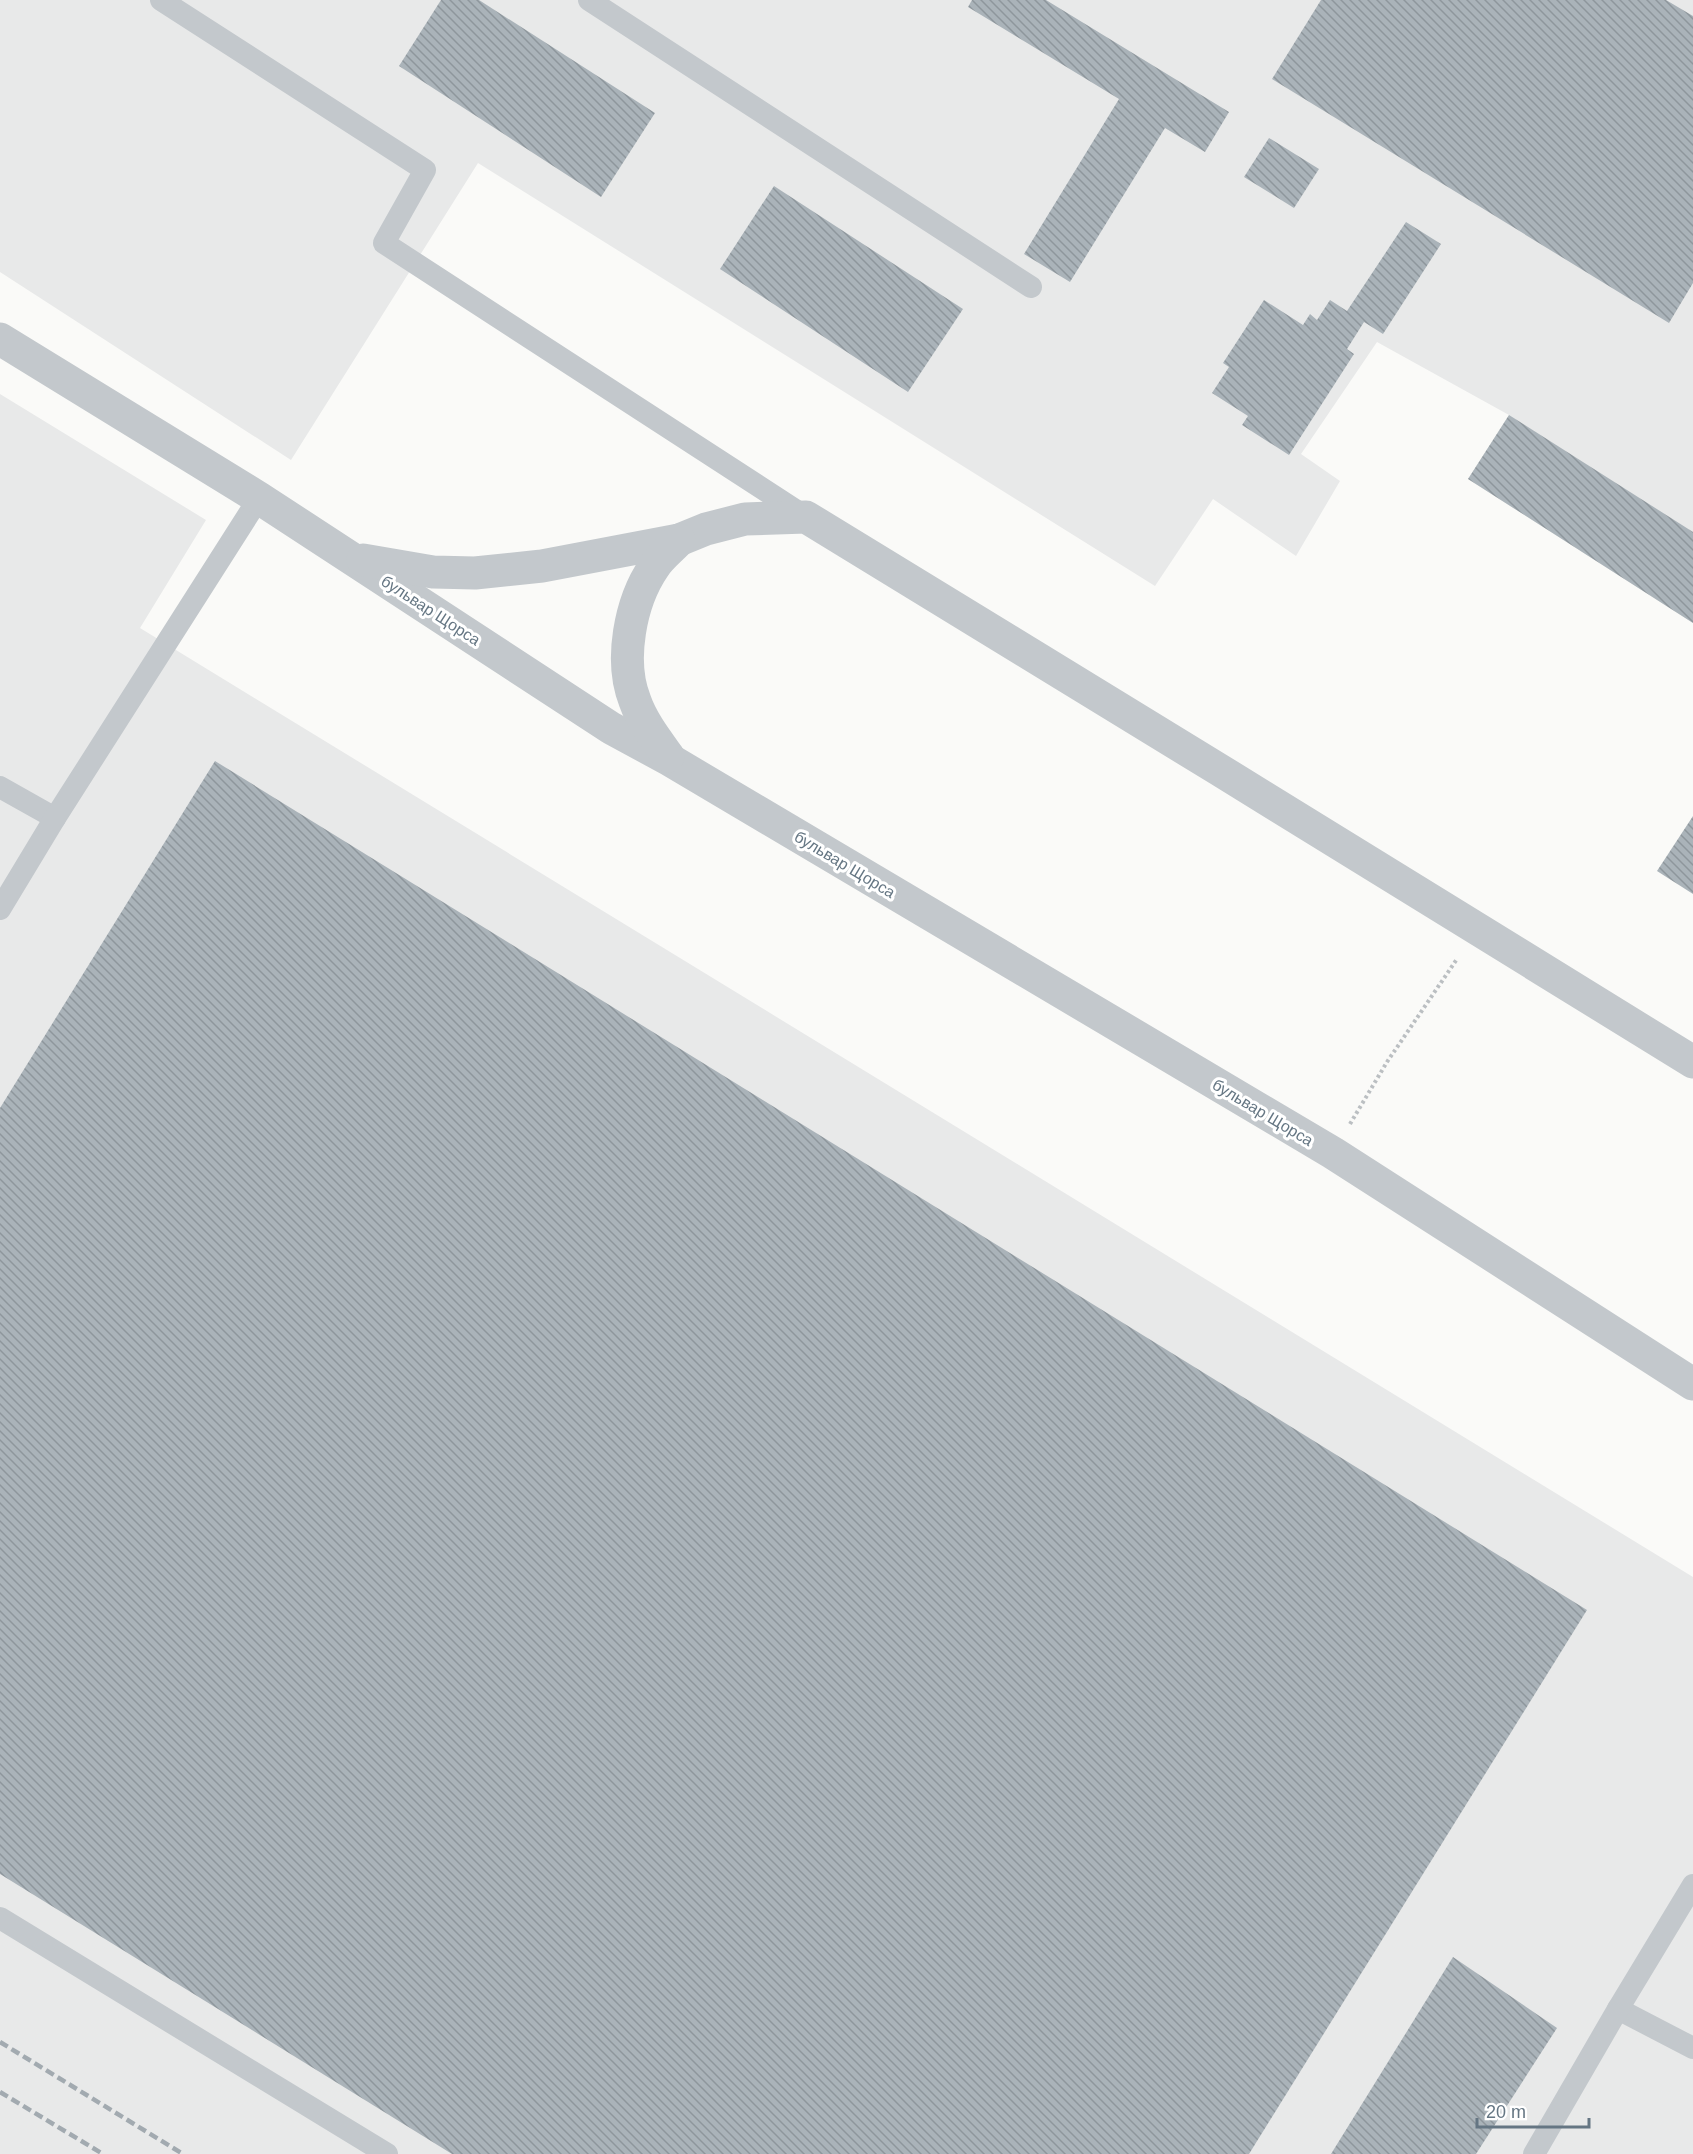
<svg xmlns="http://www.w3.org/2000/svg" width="1693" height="2154" font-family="Arial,sans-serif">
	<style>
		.built { fill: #e8e9e9 }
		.building { fill: url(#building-back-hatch) }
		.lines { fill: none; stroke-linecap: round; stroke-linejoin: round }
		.path { stroke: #bbbfc2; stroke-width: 4; stroke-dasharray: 3 3; stroke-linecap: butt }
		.service { stroke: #c3c8cc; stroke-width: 22 }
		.tertiary { stroke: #c3c8cc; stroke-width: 33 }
		.rail { stroke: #a2aab0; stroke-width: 4.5; stroke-dasharray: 9 4.5; stroke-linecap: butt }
		.labels { text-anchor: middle; stroke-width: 6; stroke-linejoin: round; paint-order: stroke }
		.street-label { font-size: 16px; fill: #657683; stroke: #fff }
	</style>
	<defs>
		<pattern id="building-back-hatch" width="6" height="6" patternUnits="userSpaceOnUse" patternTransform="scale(1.5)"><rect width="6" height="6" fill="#aab3b9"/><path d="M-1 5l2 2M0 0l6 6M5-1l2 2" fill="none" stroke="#8e969c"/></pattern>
	</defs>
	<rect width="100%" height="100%" fill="#fafaf8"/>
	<g class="built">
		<polygon points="0,0 1693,0 1693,623 1468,479 1509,415 1377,342 1301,454 1340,481 1296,556 1213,499 1155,586 478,163 291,460 0,272"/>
		<polygon points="0,394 206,520 140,628 1693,1577 1693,2154 0,2154"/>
	</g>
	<g class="building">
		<polygon points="441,0 479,0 655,113 601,197 399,66"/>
		<polygon points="972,0 1046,0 1229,112 1205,152 1165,128 1070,282 1024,254 1119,99 968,7"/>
		<polygon points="1321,0 1666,0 1693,16 1693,283 1669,323 1272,79"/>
		<polygon points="1269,138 1319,169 1294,208 1244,177"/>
		<polygon points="774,186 963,309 908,392 720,269"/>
		<polygon points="1406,222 1441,244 1383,334 1364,322 1347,349 1354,354 1289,455 1242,425 1248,416 1212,393 1229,367 1223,363 1264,300 1303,325 1310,314 1317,320 1330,300 1347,311"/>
		<polygon points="1509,415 1693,532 1693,623 1468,479"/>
		<polygon points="215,761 1587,1610 1249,2154 452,2154 0,1874 0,1108"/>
		<polygon points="1693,816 1693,894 1657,871"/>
		<polygon points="1453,1957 1557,2028 1476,2154 1331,2154"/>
	</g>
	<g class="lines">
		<polyline class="path" points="1350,1124 1387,1062 1457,959"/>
		<g class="service">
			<polyline points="161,0 425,170 384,243 806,517"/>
			<polyline points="589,0 1031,287"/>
			<polyline points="0,787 55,818"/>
			<polyline points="0,909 55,818 259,498"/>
			<polyline points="0,1918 387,2154"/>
			<polyline points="1618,2009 1693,2048"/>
			<polyline points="1534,2154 1618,2009 1693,1885"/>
		</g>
		<g class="tertiary">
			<polyline points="0,339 259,498 611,728 670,760 1333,1153 1693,1384"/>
			<polyline points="363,560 433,572 475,573 542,566 679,540 706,529 745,519 806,517 1218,769 1693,1062"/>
			<path d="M 668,756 C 655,738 642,721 635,701 C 619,661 630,602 654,567 C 660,557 671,549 679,540"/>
		</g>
		<g class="rail">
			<polyline points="0,2042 183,2154"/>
			<polyline points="0,2092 103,2154"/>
		</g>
	</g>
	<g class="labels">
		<g class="street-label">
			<text transform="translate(431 610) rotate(33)" y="6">бульвар Щорса</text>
			<text transform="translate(845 864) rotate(31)" y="6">бульвар Щорса</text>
			<text transform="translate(1263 1112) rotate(31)" y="6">бульвар Щорса</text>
		</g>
	</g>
	<path d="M1477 2118v9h112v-9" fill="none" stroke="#657683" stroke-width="3"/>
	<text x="1486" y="2118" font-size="18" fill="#657683" stroke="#ffffff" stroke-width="4.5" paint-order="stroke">20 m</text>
</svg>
